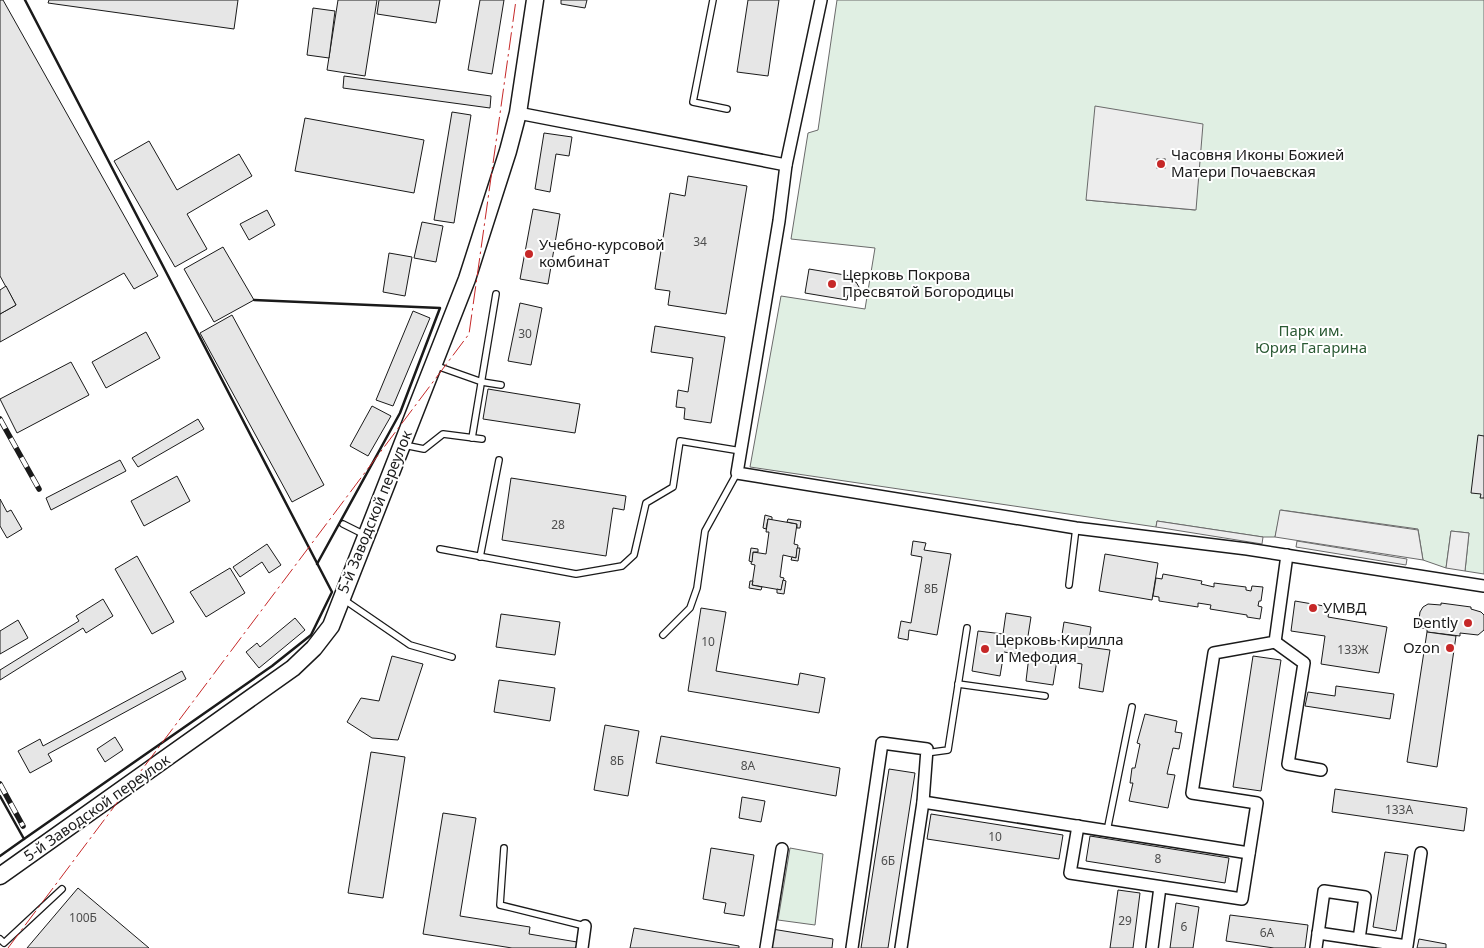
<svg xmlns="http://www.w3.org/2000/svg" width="1484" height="948" font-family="'Noto Sans',sans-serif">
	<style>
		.green { fill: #e0efe3; stroke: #6a6a6a; fill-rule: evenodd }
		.parking { fill: #ededed; stroke: #6a6a6a }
		.building { fill: #e6e6e6; stroke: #1a1a1a }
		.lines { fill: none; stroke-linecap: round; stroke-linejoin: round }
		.lane-casing { stroke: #1a1a1a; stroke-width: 8 }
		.street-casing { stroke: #1a1a1a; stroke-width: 14 }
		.secondary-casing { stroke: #1a1a1a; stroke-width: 19 }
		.lane { stroke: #fff; stroke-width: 5.5 }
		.street { stroke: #fff; stroke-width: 11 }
		.secondary { stroke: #fff; stroke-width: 16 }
		.rail-casing { stroke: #1a1a1a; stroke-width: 5.5 }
		.rail { stroke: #fff; stroke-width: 4; stroke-dasharray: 11; stroke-linecap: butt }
		.wall { stroke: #1a1a1a; stroke-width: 2.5 }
		.power { stroke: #c62828; stroke-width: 1; stroke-dasharray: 18 4 2.5 4; stroke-linecap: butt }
		.poi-dot { fill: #c62828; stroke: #fff; stroke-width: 2 }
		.labels { text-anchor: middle; stroke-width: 4; stroke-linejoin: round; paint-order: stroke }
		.number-label { font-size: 12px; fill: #4d4d4d }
		.poi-label { font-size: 15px; fill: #1a1a1a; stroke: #fff; text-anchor: start }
		.park-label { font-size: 15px; fill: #2b5a34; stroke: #fff }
		.street-label { font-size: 15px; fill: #1a1a1a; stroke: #fff }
	</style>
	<rect width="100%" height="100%" fill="#fff"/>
	<g class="green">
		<path d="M 837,0 L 1484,0 L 1484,574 L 1465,571 L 1469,533 L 1451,531 L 1446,568 L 1423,560 L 1418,529 L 1281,510 L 1275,537 L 1263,537 L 1157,521 L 1156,527 L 750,467 L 781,296 L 865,309 L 875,248 L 791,239 L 808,133 L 818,130 ZM 1200,158 L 1195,210 L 1086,200 Z"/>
		<polygon points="790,848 823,854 815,925 778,920"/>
	</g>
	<g class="parking">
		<polygon points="1095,106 1203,124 1196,210 1086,200"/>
		<polygon points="1280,510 1418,530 1423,560 1275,537"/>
		<polygon points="1157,521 1263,537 1262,544 1156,527"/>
		<polygon points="1451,531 1469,533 1465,571 1446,568"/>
		<polygon points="1297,541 1407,559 1406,565 1296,547"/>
	</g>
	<g class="building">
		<polygon points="0,0 3,0 158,276 134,289 124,273 0,342 0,314 16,305 0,276"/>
		<polygon points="49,0 238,0 234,29 48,3"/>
		<polygon points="338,0 377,0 365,76 327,70"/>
		<polygon points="379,0 440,0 436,23 377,14"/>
		<polygon points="480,0 504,0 492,74 468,70"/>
		<polygon points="561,0 587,0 585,8 561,4"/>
		<polygon points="748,0 779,0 768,76 737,72"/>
		<polygon points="313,8 335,11 329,58 307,55"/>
		<polygon points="344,76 491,96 490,108 343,88"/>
		<polygon points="452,112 471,115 454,223 434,220"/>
		<polygon points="305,118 424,140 414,193 295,171"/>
		<polygon points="544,133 572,137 569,156 556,154 550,192 535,189"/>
		<polygon points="149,141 177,190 239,154 252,176 187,214 207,249 175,267 114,161"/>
		<rect x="1157" y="159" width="8" height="9"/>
		<polygon points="688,176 747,186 726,314 668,305 670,291 655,289 670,193 685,196"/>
		<polygon points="533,209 560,214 548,284 520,279"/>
		<polygon points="267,210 275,225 249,240 240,224"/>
		<polygon points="422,222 443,226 436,262 414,258"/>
		<polygon points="223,247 254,300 214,322 184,269"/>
		<polygon points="389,253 412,257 405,296 383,292"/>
		<polygon points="809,269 851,276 850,281 856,282 859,287 858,292 854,296 848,295 847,300 805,293"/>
		<polygon points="6,286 16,305 0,314 0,290"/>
		<polygon points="520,303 542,308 531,365 508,361"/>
		<polygon points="413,311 430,318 393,406 376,400"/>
		<polygon points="232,315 324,485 292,502 200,333"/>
		<polygon points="655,326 725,337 711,423 684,419 685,408 676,407 678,390 688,392 693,358 651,352"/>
		<polygon points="146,332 160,358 106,388 92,362"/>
		<polygon points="71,362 89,395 17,433 0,399"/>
		<polygon points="488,389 580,404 575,433 483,419"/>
		<polygon points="372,406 391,416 368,456 350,446"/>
		<polygon points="198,419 204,429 138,467 132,458"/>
		<polygon points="1478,435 1484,436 1484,498 1480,498 1481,494 1471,493"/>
		<polygon points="120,460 126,471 51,510 46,498"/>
		<polygon points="177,476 190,501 144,526 131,501"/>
		<polygon points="511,478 626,496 624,510 613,508 606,556 502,540"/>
		<polygon points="0,499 7,512 11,510 22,529 7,538 0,526"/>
		<polygon points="765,515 772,517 772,520 768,519 766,529 763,528"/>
		<polygon points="768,519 797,524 794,544 798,545 796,558 783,555 780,577 784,578 781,590 752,585 755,565 751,564 753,552 766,554 769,532 766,532"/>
		<polygon points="788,519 801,521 800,528 797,528 797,524 787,522"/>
		<polygon points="913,541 926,543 924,550 951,554 937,635 909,630 908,640 898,638 901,621 911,623 922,557 911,555"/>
		<polygon points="267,544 281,565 269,573 262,562 240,577 233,567"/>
		<polygon points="751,548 758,549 758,552 753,552 752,562 749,561"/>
		<polygon points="797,548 800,548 798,561 791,560 792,557 796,558"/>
		<polygon points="1105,554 1158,563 1152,600 1099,591"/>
		<polygon points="137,556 174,622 152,634 115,569"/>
		<polygon points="230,568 245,593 206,617 190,592"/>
		<polygon points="1163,574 1202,581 1201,584 1214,587 1214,583 1246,587 1246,590 1251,591 1252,586 1263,587 1261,601 1259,601 1258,606 1262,607 1260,619 1247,617 1247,615 1210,609 1211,605 1198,603 1198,607 1159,601 1159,597 1153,596 1156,578 1162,579"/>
		<polygon points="783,580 786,581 784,594 777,593 777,589 781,590"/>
		<polygon points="750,581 753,581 752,585 762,587 761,590 749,588"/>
		<polygon points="103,599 113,616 86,633 83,628 0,680 0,670 79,621 76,616"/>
		<polygon points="1295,601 1330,607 1328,617 1387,627 1379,673 1321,664 1325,636 1291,631"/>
		<polygon points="1441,603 1471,607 1471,609 1481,612 1484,615 1484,630 1478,635 1460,633 1460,636 1427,632 1427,629 1418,627 1420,612 1423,607 1428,604 1441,605"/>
		<polygon points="701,608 726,612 716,671 798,685 800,673 825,678 819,713 688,691"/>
		<polygon points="1006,613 1031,617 1028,636 1061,641 1064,622 1091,627 1088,647 1110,650 1103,692 1079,688 1082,664 1057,660 1053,685 1026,681 1029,656 1004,652 1000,676 972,671 978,631 1003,634"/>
		<polygon points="501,614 560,622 555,655 496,647"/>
		<polygon points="295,618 305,630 259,668 246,652 257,643 260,647"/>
		<polygon points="18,620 28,638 0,654 0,631"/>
		<polygon points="1427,632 1456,636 1437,767 1407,762"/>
		<polygon points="392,656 423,664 398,740 372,738 347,722 361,698 379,701"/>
		<polygon points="1253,656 1281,660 1261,791 1233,787"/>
		<polygon points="182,671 186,679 48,754 52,761 30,773 18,751 40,739 43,746"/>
		<polygon points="499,680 555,688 550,721 494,712"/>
		<polygon points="1336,686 1394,694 1390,719 1305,706 1308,692 1335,696"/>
		<polygon points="1145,714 1177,721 1175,732 1182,733 1179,749 1173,748 1167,774 1175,775 1168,808 1129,801 1133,783 1130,783 1132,768 1135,768 1140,744 1137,743"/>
		<polygon points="605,725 639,731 628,796 594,790"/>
		<polygon points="661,736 840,768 836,796 656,763"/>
		<polygon points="115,737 123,750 105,762 97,749"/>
		<polygon points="371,752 405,757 383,898 348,893"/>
		<polygon points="889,769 915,773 888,948 861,948"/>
		<polygon points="1335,789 1467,808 1464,831 1332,812"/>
		<polygon points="742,797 765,801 761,822 739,818"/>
		<polygon points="443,813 476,818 460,916 530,927 529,934 577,942 576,948 512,948 423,934"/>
		<polygon points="931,814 1063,835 1059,859 927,839"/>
		<polygon points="1090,836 1229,858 1225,883 1086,861"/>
		<polygon points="711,848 754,855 744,916 724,913 726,903 703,899"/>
		<polygon points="1385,852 1408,855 1396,931 1373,927"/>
		<polygon points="78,888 149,948 27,948"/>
		<polygon points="1118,890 1140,893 1133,948 1110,948"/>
		<polygon points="1176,903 1199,907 1193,948 1170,948"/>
		<polygon points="1230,915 1308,925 1305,948 1274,948 1226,941"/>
		<polygon points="634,928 739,946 739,948 630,948"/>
		<polygon points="772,929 833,939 832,948 769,948"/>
		<polygon points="1419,939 1446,944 1446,948 1417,948"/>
	</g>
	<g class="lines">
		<g class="lane-casing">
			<g id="lane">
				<polyline points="713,0 693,102 727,109"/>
				<polyline points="434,365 482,382 501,385"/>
				<polyline points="472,438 496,294"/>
				<polyline points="404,445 424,449 443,434 482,439"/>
				<polyline points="343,524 365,535"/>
				<polyline points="440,549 576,574 622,566 634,555 646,503 673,487 680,441 741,451"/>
				<polyline points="480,557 499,460"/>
				<polyline points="1069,585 1076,528"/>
				<polyline points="343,599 410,645 452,657"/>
				<polyline points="663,635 690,608 697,588 705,531 737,473"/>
				<polyline points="958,684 1045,696"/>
				<polyline points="926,753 948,750 967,628"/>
				<polyline points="1107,831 1132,707"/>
				<polyline points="504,848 500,905 585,926"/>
				<polyline points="0,939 4,943 62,889"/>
			</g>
		</g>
		<g class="street-casing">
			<g id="street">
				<polyline points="821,0 786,165 779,221 737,473 1076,528 1247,549 1484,586"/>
				<polyline points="518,113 786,165"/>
				<polyline points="1275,642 1304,663 1288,764 1321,770"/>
				<polyline points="923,802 1249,853"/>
				<polyline points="1078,826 1070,873 1242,899 1257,803 1192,793 1214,653 1275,642 1287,555"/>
				<polyline points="1318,933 1359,939"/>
				<polyline points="582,948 585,926"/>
				<polyline points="766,948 782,849"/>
				<polyline points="852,948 882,743 927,749 923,802 901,948"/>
				<polyline points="1152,948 1160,887"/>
				<polyline points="1316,948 1324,891 1365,897 1359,939 1407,946 1421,853"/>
			</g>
		</g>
		<g class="secondary-casing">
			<polyline id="secondary" points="0,876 293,668 314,648 331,626 467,279 508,151 518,113 535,0"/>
		</g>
		<use href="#lane" class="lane"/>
		<use href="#street" class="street"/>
		<use href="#secondary" class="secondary"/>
		<g class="rail-casing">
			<g id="rail">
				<polyline points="0,419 39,489"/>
				<polyline points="0,784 23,826"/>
			</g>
		</g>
		<use href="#rail" class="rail"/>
		<g class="wall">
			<polyline points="254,300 440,308 400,413 317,564"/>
			<polyline points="0,796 24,839 272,666 311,635 332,592 25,0"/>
			<polyline points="0,856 24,839"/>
		</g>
		<polyline class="power" points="8,948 469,334 516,0"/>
	</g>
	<g class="poi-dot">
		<circle cx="1161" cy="164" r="5"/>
		<circle cx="529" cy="254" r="5"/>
		<circle cx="832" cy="284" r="5"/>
		<circle cx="1313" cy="608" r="5"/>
		<circle cx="1468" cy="623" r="5"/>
		<circle cx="1450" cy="648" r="5"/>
		<circle cx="985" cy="649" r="5"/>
	</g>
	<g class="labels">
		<g class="number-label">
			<text x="700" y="246">34</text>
			<text x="525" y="338">30</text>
			<text x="558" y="529">28</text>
			<text x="931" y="593">8Б</text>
			<text x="708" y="646">10</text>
			<text x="1353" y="654">133Ж</text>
			<text x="617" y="765">8Б</text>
			<text x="748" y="770">8А</text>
			<text x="1399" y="814">133А</text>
			<text x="995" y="841">10</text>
			<text x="1158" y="863">8</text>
			<text x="888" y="865">6Б</text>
			<text x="83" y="922">100Б</text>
			<text x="1125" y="925">29</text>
			<text x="1184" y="931">6</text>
			<text x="1267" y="937">6А</text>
		</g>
		<g class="poi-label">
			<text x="1171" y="160">Часовня Иконы Божией<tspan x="1171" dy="17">Матери Почаевская</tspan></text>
			<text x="539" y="250">Учебно-курсовой<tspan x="539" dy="17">комбинат</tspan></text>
			<text x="842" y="280">Церковь Покрова<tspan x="842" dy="17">Пресвятой Богородицы</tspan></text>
			<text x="1323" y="613">УМВД</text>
			<text x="1458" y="628" text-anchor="end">Dently</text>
			<text x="995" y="645">Церковь Кирилла<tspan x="995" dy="17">и Мефодия</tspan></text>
			<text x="1440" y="653" text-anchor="end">Ozon</text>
		</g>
		<g class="park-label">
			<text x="1311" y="336">Парк им.<tspan x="1311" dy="17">Юрия Гагарина</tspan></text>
		</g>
		<g class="street-label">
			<text transform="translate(375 512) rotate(-68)" y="5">5-й Заводской переулок</text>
			<text transform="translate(97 808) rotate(-35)" y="5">5-й Заводской переулок</text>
		</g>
	</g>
</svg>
